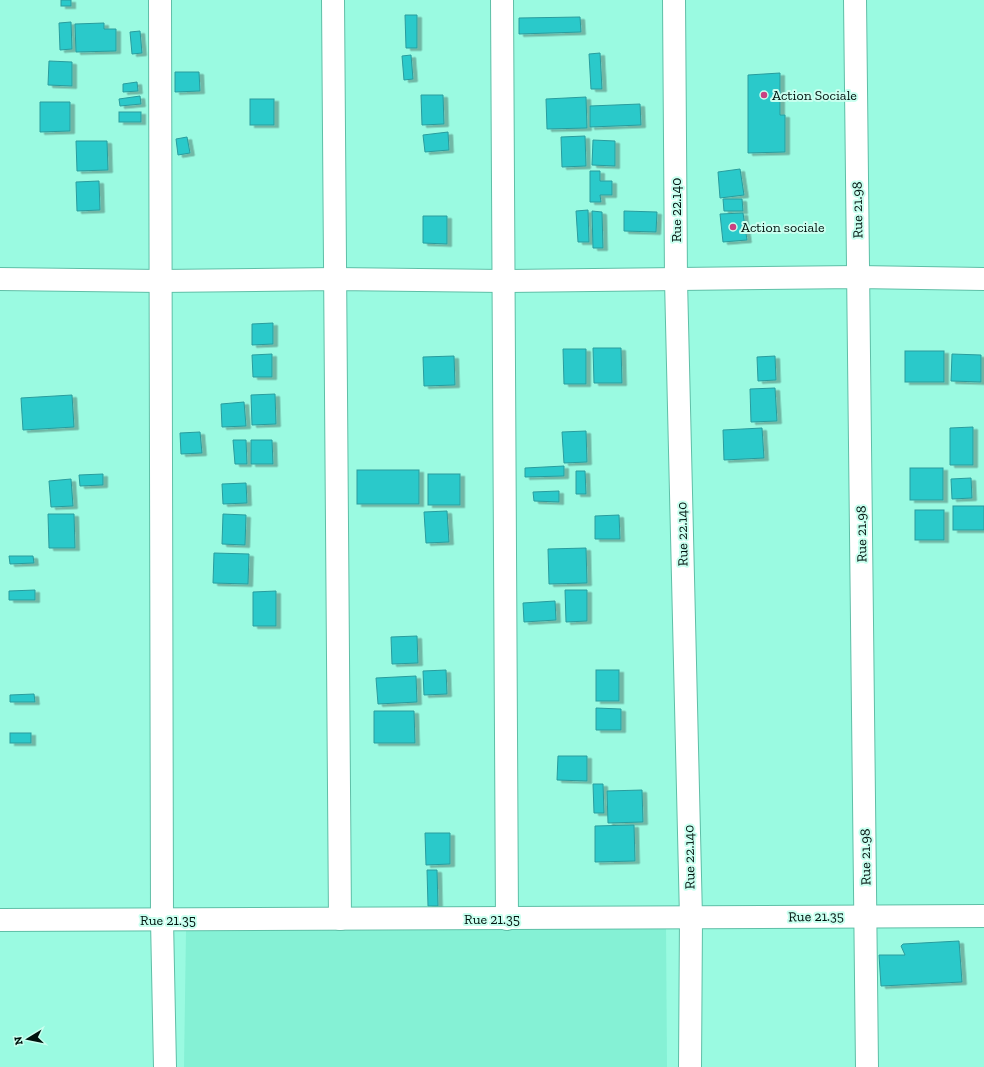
<svg xmlns="http://www.w3.org/2000/svg" width="984" height="1067" font-family="'Zilla Slab',serif">
	<style>
		.built { fill: #85f1d5 }
		.building { fill: #2cc9ca; stroke: #299c9d; filter: url(#shadow) }
		.lines { fill: none; stroke-linecap: round; stroke-linejoin: round }
		.minor-casing { stroke: #5fbfa7; stroke-width: 24 }
		.minor { stroke: #fff; stroke-width: 22 }
		.poi-dot { fill: #c84181; stroke: #c9ffef; stroke-width: 1.5 }
		.labels { text-anchor: middle; stroke-width: 4; stroke-linejoin: round; paint-order: stroke }
		.poi-label { font-size: 14px; fill: #01130e; stroke: #c9ffef; text-anchor: start }
		.street-label { font-size: 14px; fill: #01130e; stroke: #c9ffef }
	</style>
	<defs>
		<filter id="shadow"><feDropShadow dx="4.5" dy="2.5" stdDeviation="0" flood-color="#0004"/></filter>
	</defs>
	<rect width="100%" height="100%" fill="#9afae1"/>
	<polygon class="built" points="666,922 667,1067 184,1067 186,930"/>
	<g class="building">
		<rect x="61" y="0" width="10" height="6"/>
		<polygon points="405,15 417,15 417,48 406,48"/>
		<polygon points="580,17 581,32 519,34 519,18"/>
		<polygon points="71,22 72,49 60,50 59,23"/>
		<polygon points="104,23 104,29 116,29 116,51 76,52 75,24"/>
		<polygon points="140,31 142,53 132,54 130,32"/>
		<polygon points="600,53 602,89 591,89 589,54"/>
		<polygon points="411,55 413,79 404,80 402,56"/>
		<polygon points="49,61 72,62 72,86 48,85"/>
		<polygon points="175,72 199,72 200,91 175,92"/>
		<polygon points="780,73 780,115 785,115 785,152 748,153 748,75"/>
		<polygon points="137,82 138,91 123,92 123,84"/>
		<polygon points="421,95 443,95 444,124 422,125"/>
		<polygon points="140,96 141,104 120,106 119,99"/>
		<polygon points="586,97 587,128 547,129 546,99"/>
		<rect x="250" y="99" width="24" height="26"/>
		<polygon points="40,102 70,102 70,131 40,132"/>
		<polygon points="640,104 641,125 590,127 590,106"/>
		<rect x="119" y="112" width="22" height="10"/>
		<polygon points="448,132 449,150 425,152 423,135"/>
		<polygon points="585,136 586,166 562,167 561,137"/>
		<polygon points="187,137 190,153 178,155 176,139"/>
		<polygon points="593,140 615,141 615,166 592,165"/>
		<polygon points="76,141 107,141 108,170 77,171"/>
		<polygon points="740,169 744,195 720,198 718,172"/>
		<polygon points="590,171 600,171 600,181 612,181 612,195 600,195 601,202 590,202"/>
		<polygon points="99,181 100,210 77,211 76,182"/>
		<polygon points="723,199 742,199 743,211 724,211"/>
		<polygon points="588,210 589,242 578,242 576,211"/>
		<polygon points="592,211 602,212 603,248 593,248"/>
		<polygon points="624,211 657,212 656,232 624,231"/>
		<polygon points="743,213 747,240 723,242 720,214"/>
		<polygon points="423,216 447,216 447,244 423,243"/>
		<polygon points="273,323 273,344 252,345 252,324"/>
		<polygon points="593,348 621,348 622,383 594,383"/>
		<polygon points="563,349 586,349 586,384 564,384"/>
		<rect x="905" y="351" width="39" height="31"/>
		<polygon points="272,354 272,377 253,377 252,355"/>
		<polygon points="952,354 981,355 981,382 951,381"/>
		<polygon points="454,356 455,385 424,386 423,357"/>
		<polygon points="775,356 776,380 758,381 757,357"/>
		<polygon points="775,388 777,421 751,422 750,389"/>
		<polygon points="275,394 276,424 252,425 251,395"/>
		<polygon points="72,395 74,427 23,430 21,398"/>
		<polygon points="244,402 246,426 222,427 221,404"/>
		<polygon points="973,427 973,465 950,465 950,428"/>
		<polygon points="762,428 764,458 724,460 723,430"/>
		<polygon points="586,431 587,462 564,463 562,432"/>
		<polygon points="200,432 202,453 181,454 180,433"/>
		<polygon points="233,440 246,440 247,464 235,464"/>
		<polygon points="251,440 272,440 273,464 251,464"/>
		<polygon points="564,466 564,476 525,477 525,468"/>
		<rect x="910" y="468" width="33" height="32"/>
		<rect x="357" y="470" width="62" height="34"/>
		<polygon points="576,471 585,471 586,494 576,494"/>
		<polygon points="103,474 103,485 80,486 79,475"/>
		<rect x="428" y="474" width="32" height="31"/>
		<polygon points="971,478 972,498 952,499 951,479"/>
		<polygon points="71,479 73,506 51,507 49,481"/>
		<polygon points="246,483 247,503 223,504 222,484"/>
		<polygon points="559,491 559,502 534,501 533,492"/>
		<rect x="953" y="506" width="31" height="24"/>
		<rect x="915" y="510" width="29" height="30"/>
		<polygon points="447,511 449,542 426,543 424,512"/>
		<polygon points="48,514 74,514 75,548 49,548"/>
		<polygon points="223,514 246,515 245,545 222,544"/>
		<polygon points="619,515 620,539 595,539 595,516"/>
		<polygon points="586,548 587,583 549,584 548,549"/>
		<polygon points="214,553 249,554 248,584 213,583"/>
		<polygon points="9,556 33,556 34,563 10,564"/>
		<polygon points="35,590 35,600 9,600 9,591"/>
		<polygon points="565,590 587,590 587,621 566,622"/>
		<polygon points="276,591 276,626 253,626 253,592"/>
		<polygon points="555,601 556,620 524,622 523,603"/>
		<polygon points="417,636 418,663 392,664 391,637"/>
		<polygon points="446,670 447,694 424,695 423,671"/>
		<rect x="596" y="670" width="23" height="31"/>
		<polygon points="416,676 417,702 378,704 376,678"/>
		<polygon points="34,694 35,702 10,702 10,695"/>
		<polygon points="596,708 621,709 621,730 596,730"/>
		<polygon points="374,711 414,711 415,743 374,743"/>
		<rect x="10" y="733" width="21" height="10"/>
		<polygon points="558,756 587,756 587,781 557,780"/>
		<polygon points="593,784 603,784 604,813 594,813"/>
		<polygon points="642,790 643,822 608,823 607,791"/>
		<polygon points="634,825 635,861 595,862 595,826"/>
		<polygon points="425,833 450,833 450,864 426,865"/>
		<polygon points="427,870 437,870 438,906 428,906"/>
		<polygon points="959,941 962,982 881,986 879,955 905,955 901,946 903,944"/>
	</g>
	<g class="lines">
		<g class="minor-casing">
			<g id="minor">
				<polyline points="160,0 162,920 165,1067"/>
				<polyline points="333,0 340,919"/>
				<polyline points="502,0 507,919"/>
				<polyline points="674,0 676,280 691,918 690,1067"/>
				<polyline points="855,0 867,1067"/>
				<polyline points="0,279 160,281 335,279 503,281 858,277 984,279"/>
				<polyline points="0,920 984,916"/>
			</g>
		</g>
		<use href="#minor" class="minor"/>
	</g>
	<g class="poi-dot">
		<circle cx="764" cy="95" r="4"/>
		<circle cx="733" cy="227" r="4"/>
	</g>
	<g class="labels">
		<g class="poi-label">
			<text x="772" y="100">Action Sociale</text>
			<text x="741" y="232">Action sociale</text>
		</g>
		<g class="street-label">
			<text transform="translate(676 210) rotate(-90)" y="5">Rue 22.140</text>
			<text transform="translate(857 210) rotate(-91)" y="5">Rue 21.98</text>
			<text transform="translate(682 534) rotate(-91)" y="5">Rue 22.140</text>
			<text transform="translate(861 534) rotate(-91)" y="5">Rue 21.98</text>
			<text transform="translate(689 857) rotate(-91)" y="5">Rue 22.140</text>
			<text transform="translate(865 857) rotate(-91)" y="5">Rue 21.98</text>
			<text transform="translate(816 916) rotate(-1)" y="5">Rue 21.35</text>
			<text x="492" y="924">Rue 21.35</text>
			<text x="168" y="925">Rue 21.35</text>
		</g>
	</g>
	<g transform="translate(28 1039) rotate(260)" stroke="#c9ffef" stroke-width="3" paint-order="stroke">
	<path d="M0-3L7 15L0 10L-7 15Z" fill="#01130e"/>
	<text y="-6" font-size="11" font-weight="bold" text-anchor="middle" fill="#01130e">N</text>
	</g>
</svg>
